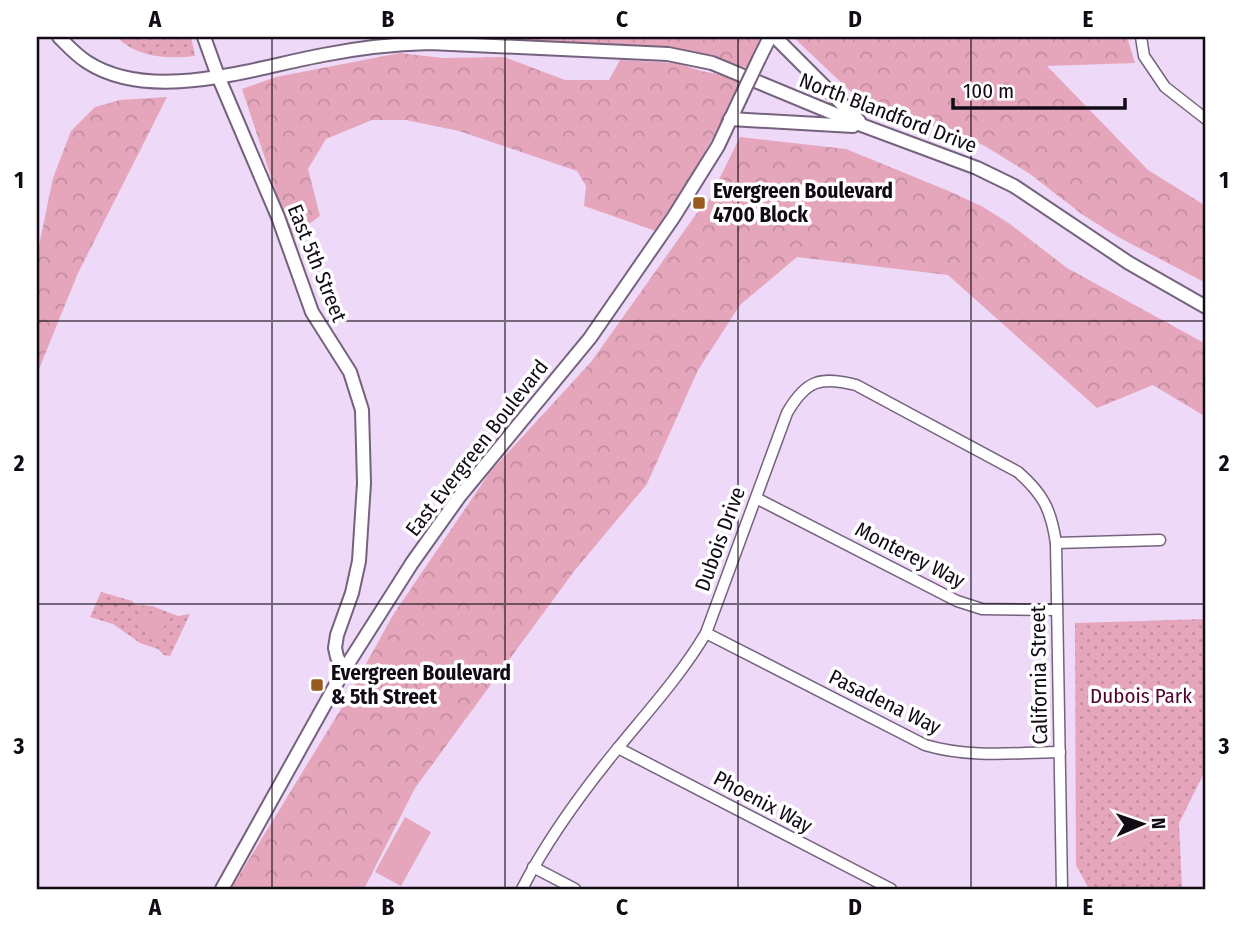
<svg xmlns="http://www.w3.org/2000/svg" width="1243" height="926" font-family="'Fira Sans Condensed',sans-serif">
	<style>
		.forest { fill: url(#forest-crowns) }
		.park { fill: url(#park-dots) }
		.pitch { fill: #e5a5bb }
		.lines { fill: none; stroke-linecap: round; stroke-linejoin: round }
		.minor-casing { stroke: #75637d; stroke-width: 13 }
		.tertiary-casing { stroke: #75637d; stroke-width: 16 }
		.minor { stroke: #fff; stroke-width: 10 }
		.tertiary { stroke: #fff; stroke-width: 12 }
		.tertiary-bridge-casing { stroke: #75637d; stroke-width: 16; stroke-linecap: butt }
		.tertiary-bridge { stroke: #fff; stroke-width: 12 }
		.grid { fill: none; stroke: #120b16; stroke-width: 2; stroke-opacity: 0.55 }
		.poi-dot { fill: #985a1e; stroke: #fff; stroke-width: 2.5 }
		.labels { text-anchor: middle; stroke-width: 7; stroke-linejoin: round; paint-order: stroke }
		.street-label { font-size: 21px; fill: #120b16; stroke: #fff }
		.poi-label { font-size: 21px; font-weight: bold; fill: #120b16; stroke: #fff; text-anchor: start }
		.park-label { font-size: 21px; fill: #52012b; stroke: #fff }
		.neatline { fill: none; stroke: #120b16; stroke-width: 2.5 }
		.grid-label { font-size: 23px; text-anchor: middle; font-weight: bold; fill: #120b16 }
	</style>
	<defs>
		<pattern id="forest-crowns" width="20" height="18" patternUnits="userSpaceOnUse" patternTransform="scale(1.75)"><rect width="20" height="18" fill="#e5a5bb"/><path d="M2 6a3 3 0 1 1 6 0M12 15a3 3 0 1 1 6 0" fill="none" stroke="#c38da0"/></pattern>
		<pattern id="park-dots" width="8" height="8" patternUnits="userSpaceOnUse" patternTransform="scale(1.75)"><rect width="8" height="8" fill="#e5a5bb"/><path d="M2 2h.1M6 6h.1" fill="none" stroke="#c38da0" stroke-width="1.8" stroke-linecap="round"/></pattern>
	</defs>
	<rect width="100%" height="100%" fill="#eed9f8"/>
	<g class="forest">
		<polygon points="432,37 763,37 748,68 688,53 635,46"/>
		<polygon points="793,37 1127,37 1135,63 1047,66 1148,170 1206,206 1206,283 1118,237 1083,215 1030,174 985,146 963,136 863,103"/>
		<polygon points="400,53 442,58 504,57 565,80 609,80 620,60 677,63 701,71 745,79 701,159 656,231 584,206 586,186 577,171 459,131 406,120 372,120 326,139 308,169 320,216 291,237 242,89 276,77"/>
		<polygon points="167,97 78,273 37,374 37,255 53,178 71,131 95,107 120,100"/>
		<polygon points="740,137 846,149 951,192 983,207 1010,224 1067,268 1206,344 1206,417 1153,385 1097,408 948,275 797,257 740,305 698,370 647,484 575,570 415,788 364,889 231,889 344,704 393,615 490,472 591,362 697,213 706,206"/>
	</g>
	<g class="park">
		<path d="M 117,37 L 191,37 L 195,56 C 168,59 137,58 117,37 Z"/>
		<polygon points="101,592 132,601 135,605 152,606 178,616 190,614 170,656 164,655 158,649 140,643 113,624 90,617"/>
		<polygon points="1206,619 1206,769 1179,823 1182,889 1089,889 1076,865 1075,623"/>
	</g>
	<g class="pitch">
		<polygon points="144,611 167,620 160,638 137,629"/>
		<polygon points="405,817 431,832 401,886 375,872"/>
		<polygon points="1122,827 1145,832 1141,848 1118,843"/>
	</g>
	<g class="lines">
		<g class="minor-casing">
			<g id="minor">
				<polyline points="1141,37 1144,56 1165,87 1206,119"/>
				<polyline points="756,498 957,601 982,609 1056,610"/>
				<polyline points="1056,543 1160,540"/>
				<path d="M 706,633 L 925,745 C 968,758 1015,753 1060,752"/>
				<polyline points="618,748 891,889"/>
				<polyline points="533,867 575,889"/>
				<path d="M 522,889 C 548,838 582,792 618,748 C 649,710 681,675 706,633 L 787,413 C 806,380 820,376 856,385 L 1018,472 C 1043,494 1051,509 1056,543 L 1062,889"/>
			</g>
		</g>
		<g class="tertiary-casing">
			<g id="tertiary">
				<path d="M 59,37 C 68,46 76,55 87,62 C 152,104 253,68 323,55 C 358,48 394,44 430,43 L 668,54 L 712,63 L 864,126 L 977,168 L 1014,186 L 1129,263 L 1206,307"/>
				<polyline points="204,37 218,76 278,217 312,312 350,372 362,410 364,483 359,561 352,593 337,635 335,648 337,657 344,670"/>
				<polyline points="775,37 859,121"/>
				<polyline points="759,59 770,37"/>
				<polyline points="730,119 853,126"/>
				<polyline points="222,889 344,670 412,563 459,497 590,338 673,218 718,146 740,99"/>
			</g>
		</g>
		<use href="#minor" class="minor"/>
		<use href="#tertiary" class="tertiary"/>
		<g class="tertiary-bridge-casing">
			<polyline id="tertiary-bridge" points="740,99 759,59"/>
		</g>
		<use href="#tertiary-bridge" class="tertiary-bridge"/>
	</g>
	<path class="grid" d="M 272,37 L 272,889M 505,37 L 505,889M 738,37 L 738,889M 971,37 L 971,889M 37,321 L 1206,321M 37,604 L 1206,604"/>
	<g class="poi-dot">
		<rect x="692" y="196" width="14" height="14" rx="3.5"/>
		<rect x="310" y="678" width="14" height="14" rx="3.5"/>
	</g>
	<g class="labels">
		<g class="street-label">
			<text transform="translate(888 113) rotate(21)" y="7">North Blandford Drive</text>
			<text transform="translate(317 263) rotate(68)" y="7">East 5th Street</text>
			<text transform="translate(477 448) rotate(-52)" y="7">East Evergreen Boulevard</text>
			<text transform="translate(720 539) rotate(-70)" y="7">Dubois Drive</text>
			<text transform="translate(910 555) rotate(27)" y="7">Monterey Way</text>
			<text transform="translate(1039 675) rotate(-91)" y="7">California Street</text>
			<text transform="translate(885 702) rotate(26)" y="7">Pasadena Way</text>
			<text transform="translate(763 802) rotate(28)" y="7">Phoenix Way</text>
		</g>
		<g class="poi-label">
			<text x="713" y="198">Evergreen Boulevard<tspan x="713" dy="24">4700 Block</tspan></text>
			<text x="331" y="680">Evergreen Boulevard<tspan x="331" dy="24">&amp; 5th Street</tspan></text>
		</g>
		<g class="park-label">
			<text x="1141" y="703">Dubois Park</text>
		</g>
	</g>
	<rect width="1243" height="926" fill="none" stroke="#ffffff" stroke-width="77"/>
	<g transform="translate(1142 824) rotate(88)" stroke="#ffffff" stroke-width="5" paint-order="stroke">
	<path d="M0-5L12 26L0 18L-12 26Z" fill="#120b16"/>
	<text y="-10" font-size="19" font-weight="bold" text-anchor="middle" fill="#120b16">N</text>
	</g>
	<path d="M953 98v10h172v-10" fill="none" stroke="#120b16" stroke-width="3.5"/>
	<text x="963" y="98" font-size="21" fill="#120b16" stroke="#ffffff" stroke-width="5" paint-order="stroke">100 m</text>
	<rect x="38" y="38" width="1166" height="850" class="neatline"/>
	<g class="grid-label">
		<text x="155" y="27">A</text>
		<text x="388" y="27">B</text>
		<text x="622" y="27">C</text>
		<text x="855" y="27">D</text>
		<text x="1088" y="27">E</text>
		<text x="19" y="188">1</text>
		<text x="1224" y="188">1</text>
		<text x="19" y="471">2</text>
		<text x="1224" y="471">2</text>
		<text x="19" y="754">3</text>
		<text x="1224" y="754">3</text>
		<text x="155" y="915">A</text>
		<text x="388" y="915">B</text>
		<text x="622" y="915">C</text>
		<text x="855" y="915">D</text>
		<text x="1088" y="915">E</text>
	</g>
</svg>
